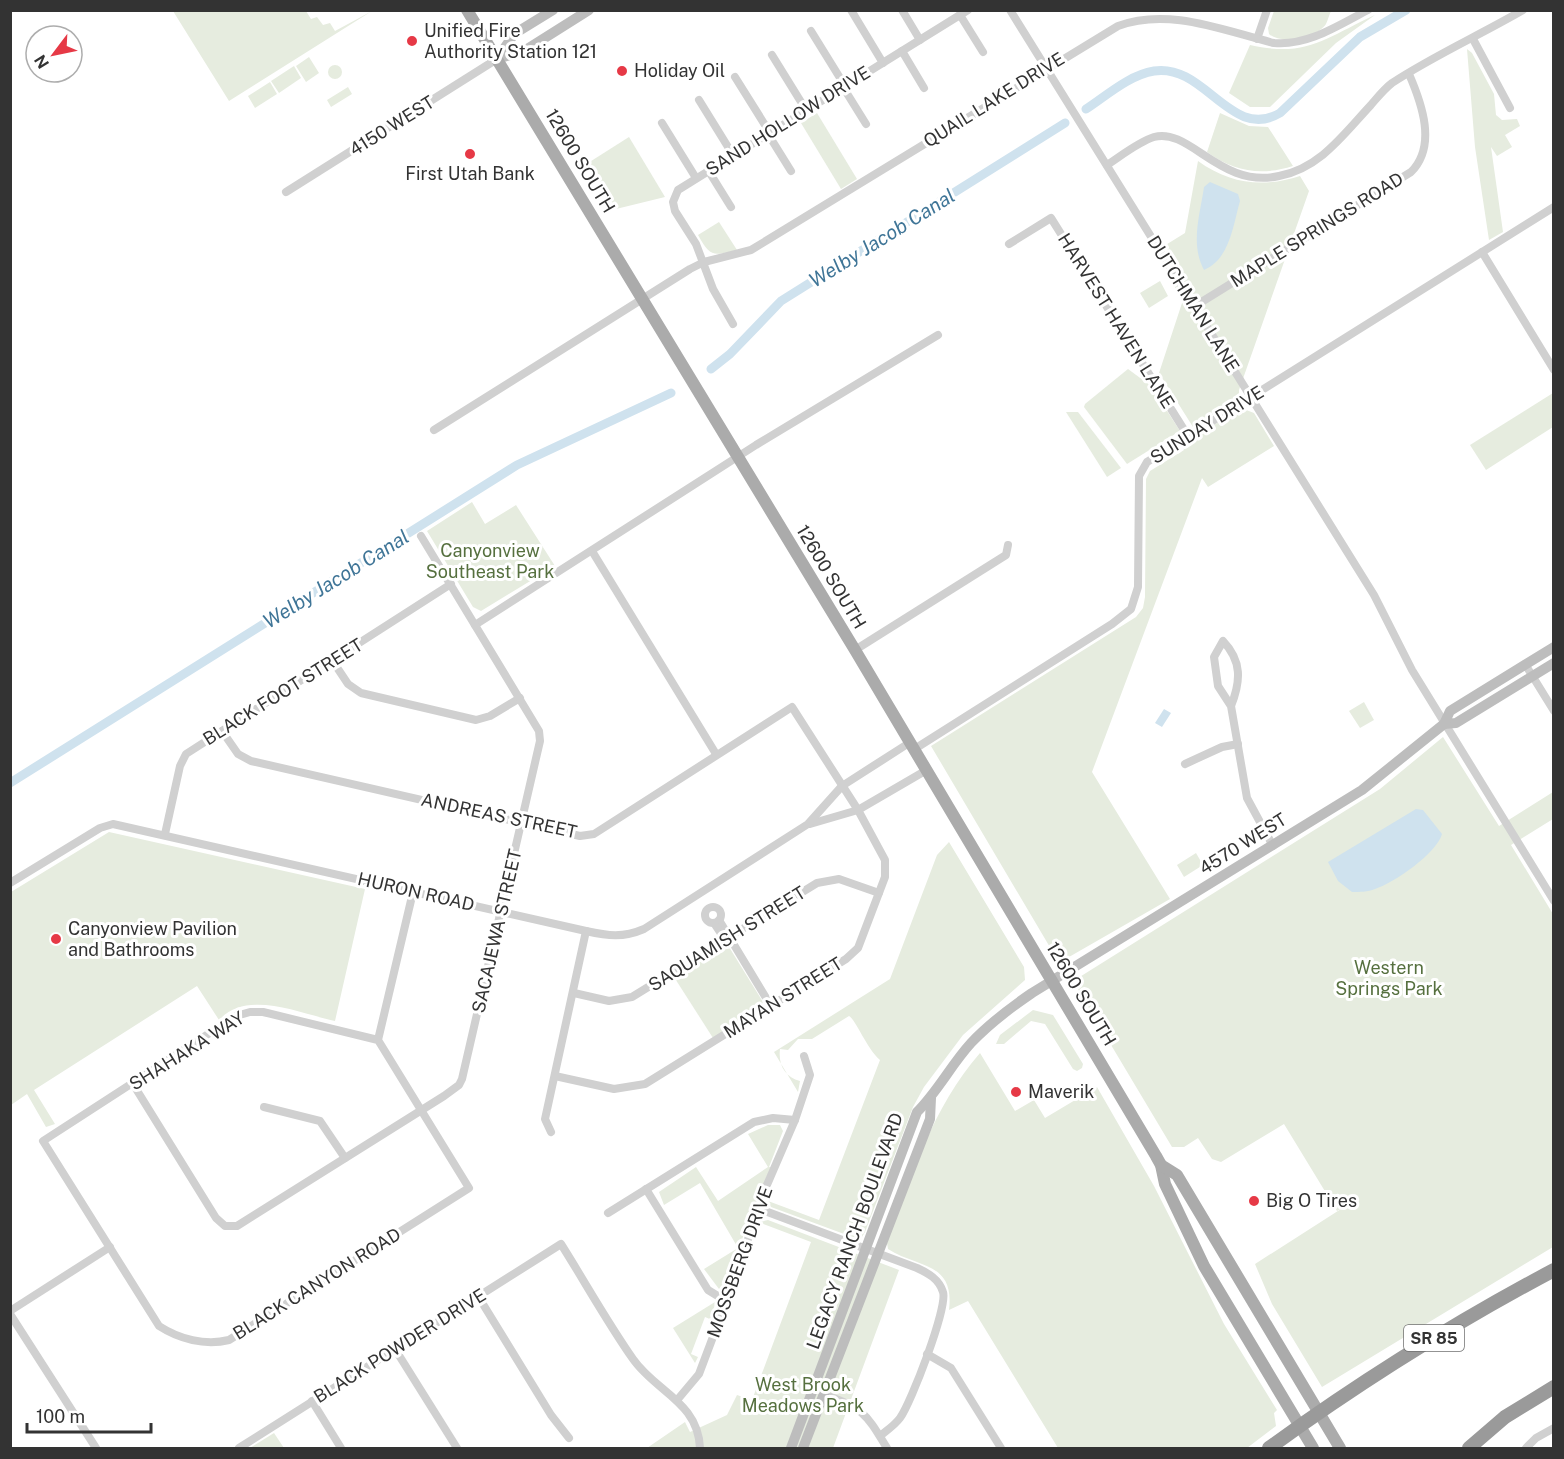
<svg xmlns="http://www.w3.org/2000/svg" width="1564" height="1459" font-family="'Public Sans',sans-serif">
	<style>
		.green { fill: #e6ecdf }
		.water { fill: #cfe2ee }
		.lines { fill: none; stroke-linecap: round; stroke-linejoin: round }
		.canal { stroke: #cfe2ee; stroke-width: 9 }
		.street { stroke: #d0d0d0; stroke-width: 8 }
		.secondary { stroke: #bdbdbd; stroke-width: 10 }
		.primary { stroke: #ababab; stroke-width: 12 }
		.highway { stroke: #9a9a9a; stroke-width: 14 }
		.poi-dot { fill: #e63946; stroke: #fff; stroke-width: 2 }
		.labels { text-anchor: middle; stroke-width: 6; stroke-linejoin: round; paint-order: stroke }
		.shield { fill: #fff; stroke: #707070; stroke-width: 1.5 }
		.shield-label { font-size: 16px; font-weight: bold; fill: #333 }
		.poi-label { font-size: 18px; fill: #333; stroke: #fff; text-anchor: start }
		.street-label { font-size: 18px; fill: #333; stroke: #fff }
		.park-label { font-size: 18px; fill: #56703f; stroke: #fff }
		.water-label { font-size: 20px; font-style: italic; fill: #3f7597; stroke: #fff }
	</style>
	<rect width="100%" height="100%" fill="#fff"/>
	<g class="green">
		<polygon points="173,11 306,11 311,19 317,17 323,25 330,23 335,31 372,11 229,101"/>
		<path d="M 1274,11 L 1331,11 C 1329,15 1328,20 1326,24 C 1317,38 1281,45 1269,34 L 1268,28 Z"/>
		<path d="M 1375,15 L 1336,43 L 1270,107 L 1250,107 L 1229,93 L 1250,45 C 1307,58 1325,38 1375,15 Z"/>
		<polygon points="1467,49 1472,53 1494,94 1496,115 1502,120 1517,119 1520,126 1505,135 1512,147 1497,156 1491,147 1503,232 1489,240 1475,147"/>
		<polygon points="309,57 319,73 306,82 296,66"/>
		<circle cx="335" cy="72" r="7"/>
		<polygon points="294,66 301,78 279,93 271,81"/>
		<polygon points="270,82 277,94 255,108 248,96"/>
		<polygon points="348,87 352,94 331,107 327,100"/>
		<polygon points="817,113 857,179 841,189 801,123"/>
		<path d="M 1220,113 L 1249,126 L 1268,127 L 1293,166 C 1262,176 1234,172 1207,152 Z"/>
		<polygon points="629,137 665,197 616,209 588,163"/>
		<path d="M 1198,161 C 1230,184 1263,188 1300,176 L 1309,191 L 1239,390 L 1239,399 L 1193,427 L 1159,373 L 1183,300 L 1167,275 L 1178,268 L 1164,246 L 1185,233 Z"/>
		<path d="M 719,222 L 737,250 C 713,256 710,257 698,235 Z"/>
		<polygon points="1160,281 1168,296 1149,308 1140,293"/>
		<polygon points="1128,369 1151,386 1180,431 1127,464 1084,407 1085,404"/>
		<polygon points="1553,393 1553,427 1486,470 1470,445"/>
		<polygon points="1241,408 1254,413 1274,446 1208,487 1202,478 1092,772 1170,899 1069,957 1063,958 1051,949 931,746 1136,617 1143,608 1145,597 1146,479 1150,471 1184,450 1182,445"/>
		<polygon points="1066,412 1078,412 1121,468 1107,477"/>
		<polygon points="472,502 485,524 516,505 555,566 481,611 473,607 427,531"/>
		<polygon points="1364,702 1374,720 1360,728 1349,711"/>
		<polygon points="1443,737 1499,826 1553,792 1553,819 1511,845 1553,914 1553,1247 1322,1387 1272,1304 1255,1264 1355,1200 1337,1211 1284,1124 1221,1162 1212,1159 1198,1138 1184,1147 1172,1147 1077,988 1078,978 1380,789"/>
		<path d="M 109,832 L 365,889 L 335,1021 C 301,1014 247,989 219,1020 L 197,986 L 34,1090 L 55,1124 L 46,1127 L 27,1094 L 11,1105 L 11,892 Z"/>
		<path d="M 949,842 L 1024,967 L 1025,980 L 963,1035 L 924,1087 L 913,1107 L 865,1232 L 862,1237 L 855,1238 L 771,1207 L 768,1201 L 819,1220 L 880,1060 C 867,1049 856,1020 849,1016 L 812,1039 L 798,1039 L 788,1050 L 780,1049 C 778,1065 785,1077 800,1081 L 798,1092 L 774,1052 L 890,979 L 937,855 Z"/>
		<polygon points="1196,853 1203,865 1184,877 1177,865"/>
		<polygon points="723,947 729,947 763,1002 761,1008 713,1038 674,977"/>
		<polygon points="1033,1010 1053,1015 1083,1064 1082,1068 1077,1071 1073,1069 1045,1024 1031,1021 1004,1044 996,1044 1000,1035"/>
		<path d="M 980,1053 L 1015,1111 L 1034,1100 L 1045,1118 L 1097,1087 L 1154,1186 L 1224,1324 L 1277,1410 L 1274,1413 L 1276,1426 L 1247,1448 L 1058,1448 L 968,1301 L 949,1310 C 955,1261 917,1268 888,1249 L 887,1243 C 912,1176 932,1108 980,1053 Z"/>
		<polygon points="768,1125 780,1125 783,1131 769,1167 771,1167 747,1221 740,1248 738,1249 725,1285 719,1289 704,1269 738,1248 700,1183 664,1205 659,1192 696,1167 718,1201 768,1167 748,1134"/>
		<polygon points="768,1220 899,1270 833,1448 647,1448 685,1422 690,1432 727,1415 737,1395 752,1400 811,1242 758,1222"/>
		<polygon points="715,1302 712,1320 705,1317 691,1354 698,1357 695,1363 673,1328"/>
		<polygon points="274,1433 284,1448 250,1448"/>
	</g>
	<g class="water">
		<path d="M 1210,182 L 1238,194 L 1240,201 C 1233,225 1230,259 1204,270 C 1190,244 1200,215 1204,187 Z"/>
		<polygon points="1164,709 1171,713 1162,727 1155,723"/>
		<path d="M 1416,809 L 1423,810 L 1442,834 C 1437,853 1394,883 1375,889 C 1368,892 1359,892 1352,892 L 1338,881 L 1328,862 Z"/>
	</g>
	<g class="lines">
		<g class="canal">
			<path d="M 1086,109 C 1106,96 1129,75 1154,71 C 1205,63 1231,142 1280,113 L 1360,37 L 1406,10"/>
			<polyline points="711,369 730,354 781,301 1065,123"/>
			<polyline points="10,783 517,465 671,393"/>
		</g>
		<g class="street">
			<polyline points="851,10 883,63"/>
			<polyline points="902,10 920,40"/>
			<polyline points="1010,10 1374,595 1412,670 1554,901"/>
			<polyline points="960,15 983,52"/>
			<polyline points="811,31 845,86"/>
			<polyline points="1257,39 1267,10"/>
			<polyline points="1473,39 1510,108"/>
			<polyline points="902,51 924,88"/>
			<polyline points="772,55 806,110"/>
			<polyline points="735,77 770,133"/>
			<polyline points="843,87 866,124"/>
			<polyline points="699,100 733,155"/>
			<polyline points="662,123 696,178"/>
			<polyline points="768,134 791,171"/>
			<path d="M 1107,165 C 1121,156 1138,142 1154,137 C 1190,127 1220,189 1279,176 C 1320,168 1343,135 1370,106 C 1377,98 1384,89 1392,83 C 1433,56 1480,35 1523,10"/>
			<polyline points="708,170 731,207"/>
			<polyline points="286,192 497,59"/>
			<polyline points="1009,244 1051,218 1188,436"/>
			<polyline points="1482,252 1554,370"/>
			<path d="M 1195,306 L 1411,172 C 1437,146 1422,104 1409,74"/>
			<polyline points="733,324 713,289 696,244 675,211 673,202 678,190 968,10"/>
			<path d="M 434,430 L 690,269 L 704,262 L 751,250 L 1118,26 C 1169,7 1224,31 1274,43 C 1308,46 1339,25 1368,10"/>
			<polyline points="592,551 716,754"/>
			<polyline points="475,625 756,445 938,335"/>
			<polyline points="855,650 1006,555 1008,545"/>
			<polyline points="332,660 348,684 361,693 476,720 490,716 520,698"/>
			<polyline points="1525,664 1554,711"/>
			<path d="M 1231,706 C 1241,681 1242,661 1223,641 L 1214,657 L 1218,686 L 1231,706 L 1247,798 L 1273,846"/>
			<polyline points="222,731 238,754 251,761 580,836 594,834 792,707 858,810 885,860 885,877 858,948 846,959 645,1084 614,1089 555,1076"/>
			<polyline points="913,750 1112,624 1131,609 1138,587 1139,476 1147,462 1554,207"/>
			<polyline points="1185,764 1222,747 1238,744"/>
			<polyline points="810,824 858,810 925,771"/>
			<polyline points="165,834 180,766 186,754 451,584"/>
			<path d="M 10,883 L 100,828 L 113,824 L 586,931 C 608,936 623,938 644,929 L 808,824 L 842,786 L 909,743"/>
			<circle cx="713" cy="915" r="8"/>
			<polyline points="719,920 771,1006"/>
			<polyline points="714,923 722,935 728,939"/>
			<polyline points="574,993 609,1001 632,997 817,883 839,879 879,893"/>
			<path d="M 378,1040 L 263,1012 L 250,1012 L 236,1016 L 43,1141 L 159,1326 C 179,1339 205,1346 229,1340 L 469,1188 L 378,1040 L 413,892"/>
			<polyline points="133,1084 216,1218 225,1226 237,1226 444,1096 459,1085 462,1079 540,741 539,731 421,536"/>
			<polyline points="264,1107 320,1121 345,1158"/>
			<polyline points="551,1132 545,1119 586,931"/>
			<polyline points="646,1189 708,1290 726,1301"/>
			<path d="M 757,1208 L 917,1268 C 928,1273 939,1279 943,1292 C 948,1307 911,1403 900,1418 C 895,1425 886,1431 880,1436"/>
			<polyline points="608,1213 754,1122 773,1118 795,1120"/>
			<polyline points="478,1296 551,1415 569,1438"/>
			<polyline points="10,1311 110,1247"/>
			<polyline points="10,1314 96,1448"/>
			<polyline points="395,1349 457,1448"/>
			<polyline points="927,1354 951,1368 1001,1448"/>
			<path d="M 823,1394 C 864,1409 865,1412 887,1448"/>
			<polyline points="678,1399 699,1374 742,1260 757,1208 795,1120 810,1075 804,1056"/>
			<polyline points="312,1401 341,1448"/>
			<path d="M 239,1448 L 561,1244 C 585,1282 607,1322 633,1359 C 656,1392 698,1402 700,1448"/>
			<polyline points="1526,1448 1536,1438 1554,1428"/>
		</g>
		<g class="secondary">
			<polyline points="497,59 524,51 589,10"/>
			<polyline points="497,59 514,34 553,10"/>
			<polyline points="1444,724 1456,723 1554,663"/>
			<path d="M 791,1448 L 917,1112 C 938,1091 951,1065 971,1043 C 989,1024 1010,1008 1032,993 L 1362,790 L 1444,724 L 1450,711 L 1554,647"/>
			<polyline points="803,1448 930,1119 931,1098"/>
		</g>
		<g class="primary">
			<polyline points="467,10 855,650 1156,1156 1161,1165 1165,1184 1204,1266 1313,1448"/>
			<polyline points="1161,1165 1177,1175 1340,1448"/>
		</g>
		<g class="highway">
			<path d="M 1269,1448 C 1360,1382 1454,1323 1554,1270"/>
			<polyline points="1469,1448 1505,1417 1554,1387"/>
		</g>
	</g>
	<g class="poi-dot">
		<circle cx="412" cy="41" r="6"/>
		<circle cx="622" cy="71" r="6"/>
		<circle cx="470" cy="154" r="6"/>
		<circle cx="56" cy="939" r="6"/>
		<circle cx="1016" cy="1092" r="6"/>
		<circle cx="1254" cy="1201" r="6"/>
	</g>
	<g class="labels">
		<rect class="shield" x="1404" y="1325" width="60" height="26" rx="4.5"/>
		<g class="shield-label">
			<text x="1434" y="1344">SR 85</text>
		</g>
		<g class="poi-label">
			<text x="424" y="37">Unified Fire<tspan x="424" dy="21">Authority Station 121</tspan></text>
			<text x="634" y="77">Holiday Oil</text>
			<text x="470" y="180" text-anchor="middle">First Utah Bank</text>
			<text x="68" y="935">Canyonview Pavilion<tspan x="68" dy="21">and Bathrooms</tspan></text>
			<text x="1028" y="1098">Maverik</text>
			<text x="1266" y="1207">Big O Tires</text>
		</g>
		<g class="street-label">
			<text transform="translate(994 100) rotate(-32)" y="6">QUAIL LAKE DRIVE</text>
			<text transform="translate(788 121) rotate(-32)" y="6">SAND HOLLOW DRIVE</text>
			<text transform="translate(392 126) rotate(-32)" y="6">4150 WEST</text>
			<text transform="translate(580 161) rotate(59)" y="6">12600 SOUTH</text>
			<text transform="translate(1317 230) rotate(-32)" y="6">MAPLE SPRINGS ROAD</text>
			<text transform="translate(1193 304) rotate(58)" y="6">DUTCHMAN LANE</text>
			<text transform="translate(1116 321) rotate(58)" y="6">HARVEST HAVEN LANE</text>
			<text transform="translate(1207 425) rotate(-32)" y="6">SUNDAY DRIVE</text>
			<text transform="translate(831 577) rotate(59)" y="6">12600 SOUTH</text>
			<text transform="translate(283 692) rotate(-32)" y="6">BLACK FOOT STREET</text>
			<text transform="translate(499 816) rotate(12)" y="6">ANDREAS STREET</text>
			<text transform="translate(1243 844) rotate(-32)" y="6">4570 WEST</text>
			<text transform="translate(416 892) rotate(13)" y="6">HURON ROAD</text>
			<text transform="translate(497 931) rotate(-77)" y="6">SACAJEWA STREET</text>
			<text transform="translate(727 939) rotate(-32)" y="6">SAQUAMISH STREET</text>
			<text transform="translate(1081 994) rotate(59)" y="6">12600 SOUTH</text>
			<text transform="translate(783 998) rotate(-32)" y="6">MAYAN STREET</text>
			<text transform="translate(187 1051) rotate(-32)" y="6">SHAHAKA WAY</text>
			<text transform="translate(855 1231) rotate(-70)" y="6">LEGACY RANCH BOULEVARD</text>
			<text transform="translate(740 1262) rotate(-70)" y="6">MOSSBERG DRIVE</text>
			<text transform="translate(317 1284) rotate(-32)" y="6">BLACK CANYON ROAD</text>
			<text transform="translate(400 1346) rotate(-32)" y="6">BLACK POWDER DRIVE</text>
		</g>
		<g class="park-label">
			<text x="490" y="557">Canyonview<tspan x="490" dy="21">Southeast Park</tspan></text>
			<text x="1389" y="974">Western<tspan x="1389" dy="21">Springs Park</tspan></text>
			<text x="803" y="1391">West Brook<tspan x="803" dy="21">Meadows Park</tspan></text>
		</g>
		<g class="water-label">
			<text transform="translate(882 238) rotate(-32)" y="7">Welby Jacob Canal</text>
			<text transform="translate(336 579) rotate(-32)" y="7">Welby Jacob Canal</text>
		</g>
	</g>
	<rect width="1564" height="1459" fill="none" stroke="#333333" stroke-width="24"/>
	<g transform="translate(54 54) rotate(238)"><circle r="28" fill="#ffffff" stroke="#adadad" stroke-width="1.5"/>
	<path d="M0-4.5L10 22L0 15L-10 22Z" fill="#e63946"/>
	<text y="-9" font-size="16" font-weight="bold" text-anchor="middle" fill="#333333">N</text>
	</g>
	<path d="M27 1423v9h124v-9" fill="none" stroke="#333333" stroke-width="3"/>
	<text x="36" y="1423" font-size="18" fill="#333333" stroke="#ffffff" stroke-width="4.5" paint-order="stroke">100 m</text>
</svg>
